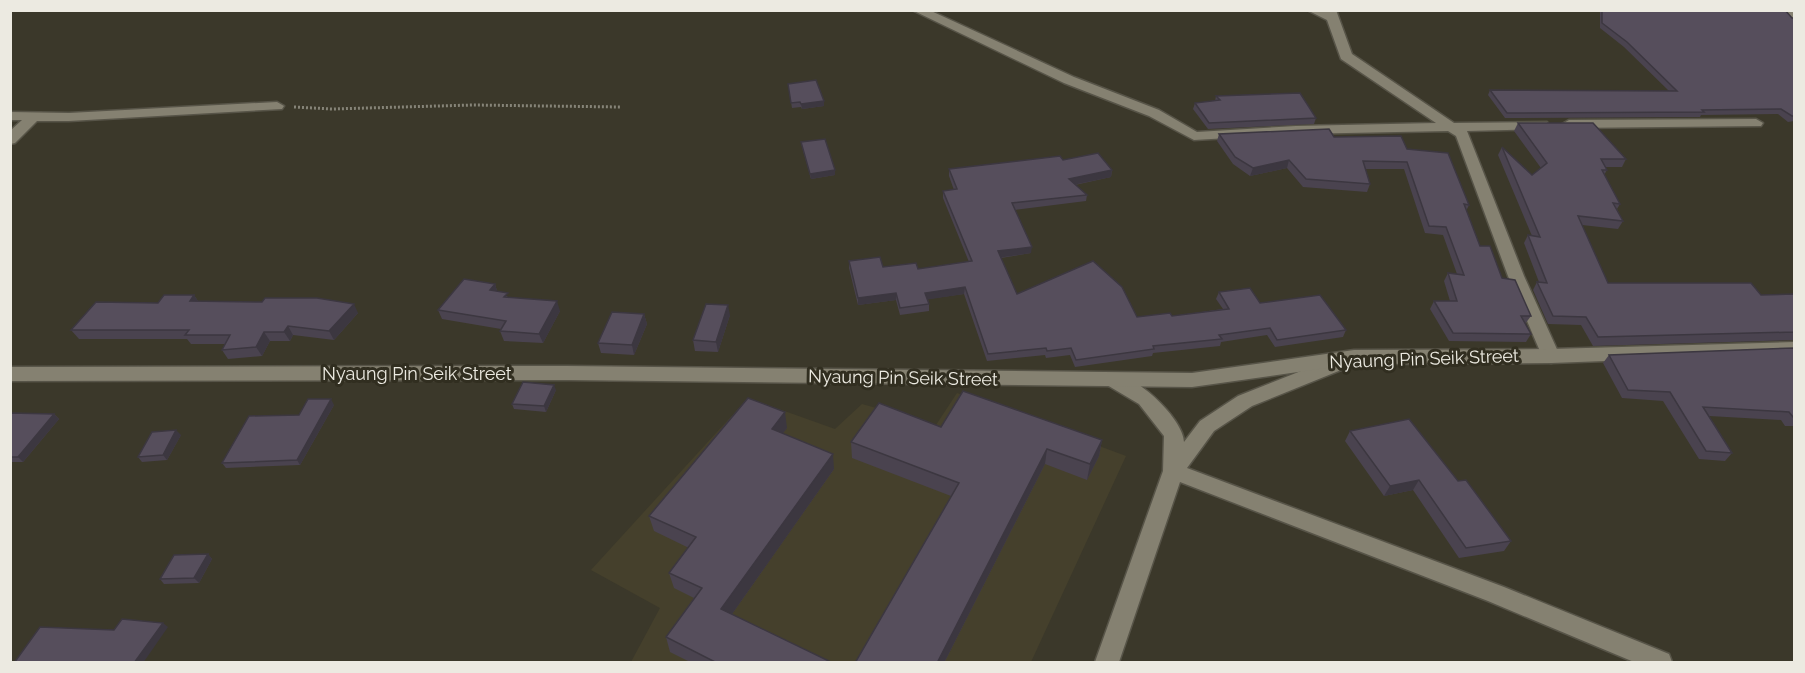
<svg xmlns="http://www.w3.org/2000/svg" width="1805" height="673" font-family="Raleway,sans-serif">
	<style>
		.built { fill: #45402c }
		.lines { fill: none; stroke-linecap: round; stroke-linejoin: round }
		.minor-casing { stroke: #575448; stroke-width: 3 }
		.tertiary-casing { stroke: #575448; stroke-width: 3 }
		.path { stroke: #868478; stroke-width: 3; stroke-dasharray: 2 2; stroke-linecap: butt }
		.minor { fill: #858171; fill-rule: evenodd }
		.tertiary { fill: #858171; fill-rule: evenodd }
		.wall { fill: #4a434f }
		.shaded-wall { fill: #3c3740 }
		.building { fill: #564e5c; stroke: #3c3740; stroke-width: 1.5 }
		.labels { text-anchor: middle; stroke-width: 6; stroke-linejoin: round; paint-order: stroke }
		.street-label { font-size: 18px; fill: #eceae1; stroke: #312e20 }
	</style>
	<rect width="100%" height="100%" fill="#3b382a"/>
	<polygon class="built" points="957,393 1126,456 1031,662 631,662 660,608 591,570 748,398 835,429 862,404 936,425"/>
	<g class="lines">
		<g class="minor-casing">
			<g id="minor">
				<polygon points="912,10 929,10 1074,77 1159,110 1197,132 1296,126 1436,123 1341,59 1327,20 1307,10 1336,10 1352,54 1454,123 1547,122 1549,125 1542,129 1467,131 1524,276 1560,356 1557,361 1551,363 1545,361 1542,356 1508,276 1456,136 1448,131 1296,134 1194,140 1149,116 1064,83"/>
				<polygon points="1779,10 1793,10 1794,21 1790,21"/>
				<polygon points="277,102 284,106 282,109 69,121 37,121 15,143 10,144 10,131 22,120 10,120 10,112 69,113"/>
				<polygon points="1756,119 1763,123 1761,126 1569,128 1562,124 1569,120"/>
				<path d="M 1349,352 L 1356,354 L 1358,359 L 1356,364 L 1252,406 L 1214,431 L 1187,468 L 1504,587 L 1669,654 L 1672,662 L 1634,662 L 1488,601 L 1180,482 L 1119,662 L 1095,662 L 1163,471 L 1164,436 L 1139,404 L 1107,385 L 1105,380 L 1107,375 C 1131,368 1184,419 1184,442 L 1200,421 L 1238,396 Z"/>
			</g>
		</g>
		<g class="tertiary-casing">
			<polygon id="tertiary" points="1794,342 1794,354 1551,363 1354,364 1192,387 568,380 10,381 10,367 568,366 1192,373 1354,350 1551,349"/>
		</g>
		<polyline class="path" points="294,107 332,109 473,105 620,107"/>
		<use href="#minor" class="minor"/>
		<use href="#tertiary" class="tertiary"/>
	</g>
	<g class="wall">
		<polygon points="1600,10 1785,10 1792,18 1794,18 1794,121 1788,122 1778,114 1701,115 1700,117 1505,118 1488,95 1490,90 1669,91 1624,47 1600,28"/>
		<polygon points="788,84 824,101 824,106 802,109 801,107 792,108"/>
		<polygon points="1216,96 1316,118 1314,124 1208,129 1193,109 1195,103 1215,101"/>
		<polygon points="1518,123 1626,159 1622,167 1605,167 1607,170 1604,175 1620,204 1617,209 1623,221 1618,229 1582,225 1608,283 1761,295 1794,294 1794,340 1593,346 1581,325 1548,324 1533,290 1537,282 1539,282 1524,243 1528,235 1532,236 1498,155 1502,147 1532,175 1541,168 1514,131"/>
		<polygon points="1219,134 1334,137 1407,149 1469,205 1466,211 1480,246 1502,278 1531,316 1525,324 1531,334 1526,342 1449,341 1430,309 1434,301 1450,301 1444,281 1448,273 1457,274 1443,235 1425,233 1404,169 1365,169 1370,184 1367,192 1303,187 1287,168 1250,176 1233,164 1217,141"/>
		<polygon points="801,142 835,175 811,179 802,147"/>
		<polygon points="1063,160 1112,170 1111,177 1075,185 1087,195 1086,201 1015,210 1031,253 1001,258 1017,294 1137,317 1172,316 1223,309 1216,299 1219,292 1260,303 1346,330 1343,337 1275,347 1267,335 1221,342 1220,346 1153,353 1152,356 1075,367 1070,355 1046,358 1045,355 987,361 964,294 928,299 929,304 929,311 900,315 896,300 858,305 849,268 849,261 883,267 918,269 969,262 943,198 943,191 954,190 949,176 949,169"/>
		<polygon points="495,284 497,291 510,298 560,311 543,343 504,341 500,331 501,329 442,319 438,310"/>
		<polygon points="194,295 198,301 358,313 334,340 293,335 290,341 270,341 262,356 228,359 222,350 225,344 191,344 187,339 79,339 71,330 158,303"/>
		<polygon points="644,314 647,324 634,355 601,353 598,343"/>
		<polygon points="730,315 718,352 695,351 693,340"/>
		<polygon points="1794,348 1794,426 1785,426 1781,420 1709,416 1732,453 1725,461 1699,459 1663,401 1622,398 1603,363 1609,355"/>
		<polygon points="556,390 546,412 514,409 512,404"/>
		<polygon points="334,405 300,465 226,468 222,463 299,415"/>
		<polygon points="10,413 54,414 59,419 23,462 10,462"/>
		<polygon points="941,427 1102,440 1099,456 1087,480 1045,464 944,663 855,663 951,496 852,458 851,442"/>
		<polygon points="787,428 783,433 834,469 732,614 833,663 692,663 670,652 666,637 694,598 674,588 669,573 689,548 654,531 649,516"/>
		<polygon points="1350,431 1458,481 1511,541 1504,551 1459,558 1413,490 1384,496 1345,441"/>
		<polygon points="181,435 167,460 142,462 138,457"/>
		<polygon points="208,554 212,559 199,583 164,584 160,579"/>
	</g>
	<g class="shaded-wall">
		<polygon points="824,101 824,106 802,109 801,104"/>
		<polygon points="1289,160 1287,168 1250,176 1253,168"/>
		<polygon points="835,170 835,175 811,179 810,174"/>
		<polygon points="1112,170 1111,177 1068,186 1069,179"/>
		<polygon points="1032,247 1031,253 997,258 998,251"/>
		<polygon points="495,284 498,294 490,290"/>
		<polygon points="965,287 964,294 925,300 925,293"/>
		<polygon points="896,293 896,300 858,305 858,298"/>
		<polygon points="194,295 200,304 190,301"/>
		<polygon points="557,301 560,311 543,343 539,334"/>
		<polygon points="354,304 358,313 334,340 329,331"/>
		<polygon points="728,305 730,315 718,352 716,342"/>
		<polygon points="644,314 647,324 634,355 632,345"/>
		<polygon points="288,326 293,335 290,341 284,332"/>
		<polygon points="264,332 270,341 262,356 256,347"/>
		<polygon points="554,385 556,390 546,412 544,406"/>
		<polygon points="331,399 334,405 300,465 297,460"/>
		<polygon points="785,412 787,428 774,445 772,429"/>
		<polygon points="54,414 59,419 23,462 18,457"/>
		<polygon points="176,430 181,435 167,460 163,455"/>
		<polygon points="1102,440 1099,456 1087,480 1090,464"/>
		<polygon points="1047,449 1045,464 944,663 937,663"/>
		<polygon points="833,454 834,469 725,624 721,609"/>
		<polygon points="1419,480 1413,490 1384,496 1390,486"/>
		<polygon points="208,554 212,559 199,583 194,578"/>
		<polygon points="163,623 168,627 143,663 134,663"/>
	</g>
	<g class="building">
		<polygon points="1602,10 1785,10 1792,18 1794,18 1794,116 1792,116 1781,109 1702,110 1704,112 1507,113 1490,90 1677,91 1627,42 1602,23"/>
		<polygon points="816,80 824,101 801,104 800,102 791,103 788,84"/>
		<polygon points="1300,93 1316,118 1209,123 1195,103 1220,100 1216,96"/>
		<polygon points="1518,123 1593,123 1626,159 1601,159 1607,170 1602,170 1620,204 1613,203 1623,221 1578,216 1608,283 1751,283 1761,295 1794,294 1794,332 1598,337 1586,317 1553,316 1537,282 1547,283 1528,235 1540,237 1502,147 1532,175 1547,163"/>
		<polygon points="1329,129 1334,137 1401,136 1407,149 1448,153 1469,205 1464,204 1480,246 1490,246 1502,278 1515,280 1531,316 1521,316 1531,334 1453,333 1434,301 1457,301 1448,273 1464,275 1446,227 1429,226 1407,162 1363,161 1370,184 1306,179 1289,160 1253,168 1235,157 1219,134"/>
		<polygon points="825,139 835,170 810,174 801,142"/>
		<polygon points="1098,153 1112,170 1069,179 1087,195 1012,203 1032,247 998,251 1017,294 1093,261 1122,287 1137,317 1170,313 1172,316 1229,309 1219,292 1250,288 1260,303 1320,295 1346,330 1277,340 1270,328 1219,335 1222,339 1153,346 1154,349 1076,360 1071,348 1047,351 1046,348 988,354 965,287 925,293 929,304 900,308 896,293 858,298 849,261 880,257 883,267 916,263 918,269 972,261 943,191 957,189 949,169 1060,156 1063,160"/>
		<polygon points="464,279 495,284 490,290 508,293 504,297 557,301 539,334 500,331 506,321 438,310"/>
		<polygon points="164,295 194,295 190,301 262,302 265,298 317,298 354,304 329,331 288,326 284,332 264,332 256,347 222,350 230,335 185,335 189,330 71,330 96,302 158,303"/>
		<polygon points="706,304 728,305 716,342 693,340"/>
		<polygon points="612,312 644,314 632,345 598,343"/>
		<polygon points="1794,348 1794,418 1793,417 1789,412 1703,407 1732,453 1706,451 1670,392 1628,390 1609,355"/>
		<polygon points="523,382 554,385 544,406 512,404"/>
		<polygon points="963,391 1102,440 1090,464 1047,449 937,663 855,663 959,483 851,442 879,403 941,427"/>
		<polygon points="748,398 785,412 772,429 833,454 721,609 833,663 717,663 666,637 702,588 669,573 696,537 649,516"/>
		<polygon points="308,399 331,399 297,460 222,463 249,416 299,415"/>
		<polygon points="10,413 54,414 18,457 10,457"/>
		<polygon points="1409,419 1458,481 1466,480 1511,541 1466,548 1419,480 1390,486 1350,431"/>
		<polygon points="176,430 163,455 138,457 152,432"/>
		<polygon points="208,554 194,578 160,579 174,555"/>
		<polygon points="122,619 163,623 134,663 14,663 40,627 114,630"/>
	</g>
	<g class="labels">
		<g class="street-label">
			<text transform="translate(1424 359) rotate(-2)" y="6">Nyaung Pin Seik Street</text>
			<text x="417" y="380">Nyaung Pin Seik Street</text>
			<text transform="translate(903 378) rotate(1)" y="6">Nyaung Pin Seik Street</text>
		</g>
	</g>
	<rect width="1805" height="673" fill="none" stroke="#eceae1" stroke-width="24"/>
</svg>
